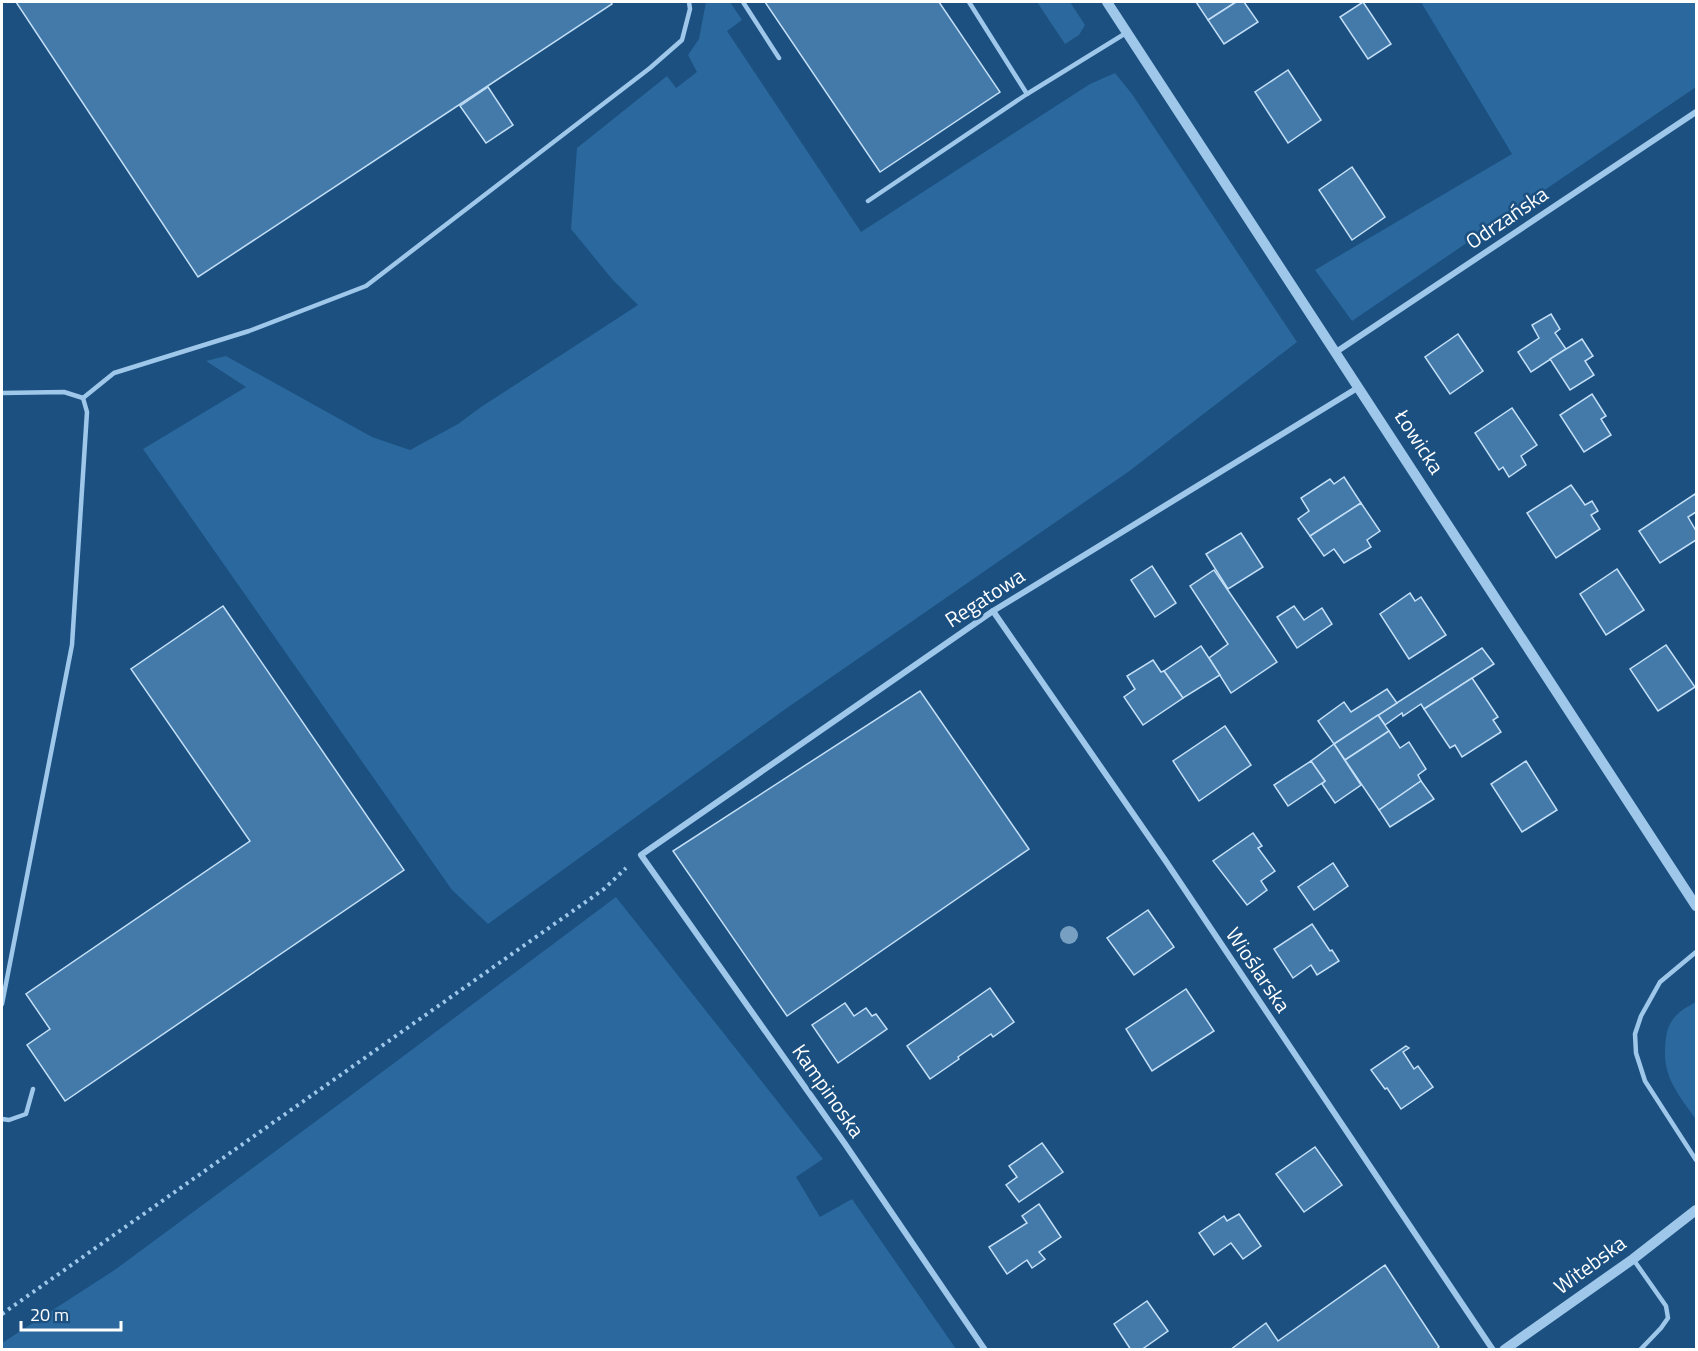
<svg xmlns="http://www.w3.org/2000/svg" width="1698" height="1351" font-family="'Titillium Web',sans-serif">
	<style>
		.green { fill: #2a689d }
		.building { fill: #447aaa; stroke: #c2dff7; stroke-width: 1.5 }
		.lines { fill: none; stroke-linecap: round; stroke-linejoin: round }
		.path { stroke: #9ec7ea; stroke-width: 4; stroke-dasharray: 3 4.5; stroke-linecap: butt }
		.service { stroke: #9ec7ea; stroke-width: 4.5 }
		.minor { stroke: #9ec7ea; stroke-width: 6 }
		.tertiary { stroke: #9ec7ea; stroke-width: 10 }
		.tree { fill: #779fc1 }
		.labels { text-anchor: middle; stroke-width: 5; stroke-linejoin: round; paint-order: stroke }
		.street-label { font-size: 21px; fill: #fff; stroke: #1b5080 }
	</style>
	<rect width="100%" height="100%" fill="#1b5080"/>
	<g class="green">
		<polygon points="706,2 730,2 742,20 727,31 861,232 1090,84 1115,73 1132,94 1297,342 1128,472 784,710 488,924 452,890 143,449 246,387 206,361 226,356 372,437 410,450 458,424 481,407 638,305 612,279 571,229 577,148 667,76 676,88 697,72 688,55 699,39"/>
		<polygon points="1037,2 1070,2 1085,25 1079,35 1065,44"/>
		<polygon points="1421,2 1696,2 1696,87 1352,321 1315,270 1512,154"/>
		<polygon points="616,897 823,1159 796,1177 820,1217 852,1199 956,1349 2,1349 2,1343 116,1269 350,1096"/>
		<path d="M 1696,1002 L 1696,1120 C 1689,1109 1679,1097 1673,1085 C 1668,1076 1665,1064 1665,1054 C 1665,1025 1671,1015 1696,1002 Z"/>
	</g>
	<g class="building">
		<polygon points="16,2 611,2 612,4 198,277"/>
		<polygon points="765,2 939,2 1000,92 880,172"/>
		<polygon points="1196,2 1236,2 1208,20"/>
		<polygon points="1236,2 1244,2 1258,22 1224,44 1208,20"/>
		<polygon points="1363,2 1391,44 1368,59 1340,17"/>
		<polygon points="1288,70 1321,120 1288,143 1255,92"/>
		<polygon points="488,87 513,125 486,143 460,106"/>
		<polygon points="1352,167 1385,217 1352,240 1319,190"/>
		<polygon points="1551,314 1560,329 1555,333 1566,349 1531,372 1518,352 1539,338 1532,325"/>
		<polygon points="1458,334 1483,371 1450,394 1425,357"/>
		<polygon points="1582,339 1593,356 1585,361 1594,375 1570,390 1550,359"/>
		<polygon points="1592,394 1606,416 1601,419 1611,435 1584,452 1560,415"/>
		<polygon points="1512,408 1537,445 1521,456 1526,465 1509,477 1503,467 1499,470 1475,433"/>
		<polygon points="1344,477 1361,503 1310,536 1298,519 1309,511 1301,498 1330,479 1334,484"/>
		<polygon points="1571,485 1585,505 1592,501 1598,511 1591,515 1600,529 1556,558 1527,513"/>
		<polygon points="1695,494 1696,497 1696,512 1688,517 1696,531 1696,540 1660,563 1639,531"/>
		<polygon points="1361,503 1380,531 1367,540 1371,547 1344,563 1334,549 1324,556 1310,536"/>
		<polygon points="1241,533 1263,567 1228,589 1206,554"/>
		<polygon points="1152,566 1176,603 1155,617 1131,580"/>
		<polygon points="1617,569 1644,610 1606,635 1580,594"/>
		<polygon points="1214,570 1277,662 1231,693 1209,658 1228,644 1190,586"/>
		<polygon points="1410,593 1415,601 1421,597 1446,635 1409,659 1380,614"/>
		<polygon points="223,606 404,870 65,1101 27,1045 50,1029 26,994 250,841 131,669"/>
		<polygon points="1294,606 1304,620 1322,608 1332,624 1297,648 1277,617"/>
		<polygon points="1666,645 1695,687 1658,711 1630,669"/>
		<polygon points="1201,646 1220,675 1183,698 1164,671"/>
		<polygon points="1482,648 1494,664 1424,709 1421,704 1403,716 1402,713 1385,725 1378,715"/>
		<polygon points="1153,660 1161,672 1164,671 1183,698 1143,725 1124,697 1135,689 1127,676"/>
		<polygon points="1472,678 1498,717 1493,720 1501,732 1462,757 1455,745 1450,748 1424,709"/>
		<polygon points="1387,689 1397,703 1334,744 1318,721 1344,702 1351,712"/>
		<polygon points="920,691 1029,849 787,1016 673,851"/>
		<polygon points="1378,715 1389,731 1345,760 1334,744"/>
		<polygon points="1225,726 1251,765 1199,801 1173,761"/>
		<polygon points="1389,731 1400,748 1409,742 1426,769 1418,775 1421,781 1379,810 1345,760"/>
		<polygon points="1334,744 1361,785 1335,803 1322,784 1325,781 1311,761"/>
		<polygon points="1311,761 1325,781 1288,806 1274,785"/>
		<polygon points="1526,761 1557,810 1522,832 1491,784"/>
		<polygon points="1421,781 1434,799 1390,827 1379,810"/>
		<polygon points="1253,833 1262,846 1258,848 1275,871 1261,881 1267,890 1247,905 1213,861"/>
		<polygon points="1333,863 1348,886 1314,910 1298,887"/>
		<polygon points="1148,910 1174,947 1134,975 1107,938"/>
		<polygon points="1312,924 1330,951 1332,950 1339,961 1317,975 1311,965 1293,978 1274,949"/>
		<polygon points="990,988 1014,1022 993,1037 991,1034 958,1057 959,1059 930,1079 907,1046"/>
		<polygon points="1186,989 1214,1031 1152,1071 1126,1029"/>
		<polygon points="845,1003 854,1016 866,1008 872,1016 876,1014 887,1029 838,1063 812,1025"/>
		<polygon points="1406,1046 1409,1048 1403,1052 1414,1069 1418,1066 1433,1087 1401,1109 1387,1088 1385,1089 1371,1070"/>
		<polygon points="1042,1143 1063,1172 1019,1202 1006,1185 1017,1177 1009,1166"/>
		<polygon points="1315,1147 1342,1185 1304,1212 1276,1174"/>
		<polygon points="1039,1204 1061,1237 1039,1252 1045,1259 1032,1268 1027,1260 1007,1274 989,1247 1027,1223 1022,1216"/>
		<polygon points="1239,1214 1261,1246 1243,1259 1231,1243 1214,1255 1199,1233 1224,1216 1227,1221"/>
		<polygon points="1385,1265 1439,1347 1436,1350 1230,1350 1266,1323 1278,1341"/>
		<polygon points="1147,1301 1168,1331 1141,1350 1131,1350 1114,1324"/>
	</g>
	<g class="lines">
		<polyline class="path" points="2,1314 604,889 626,868"/>
		<g class="service">
			<polyline points="743,2 779,58"/>
			<polyline points="969,2 1027,94 1126,33"/>
			<polyline points="868,201 1027,94"/>
			<polyline points="2,393 64,392 83,398 87,412 72,645 2,1004"/>
			<polyline points="83,398 114,373 249,331 366,286 650,68 682,40 690,9 689,2"/>
			<polyline points="1696,952 1660,982 1641,1016 1635,1034 1636,1053 1645,1081 1696,1160"/>
			<polyline points="2,1119 9,1120 26,1114 33,1089"/>
			<polyline points="1633,1259 1666,1306 1668,1318 1661,1328 1640,1350"/>
		</g>
		<g class="minor">
			<polyline points="1336,352 1696,112"/>
			<polyline points="993,611 1165,860 1493,1350"/>
			<polyline points="985,1350 845,1144 641,855 993,611 1359,387"/>
		</g>
		<g class="tertiary">
			<polyline points="1107,2 1696,906"/>
			<polyline points="1504,1350 1633,1259 1696,1210"/>
		</g>
	</g>
	<circle class="tree" cx="1069" cy="935" r="9"/>
	<g class="labels">
		<g class="street-label">
			<text transform="translate(1507 218) rotate(-34)" y="7">Odrzańska</text>
			<text transform="translate(1419 442) rotate(57)" y="7">Łowicka</text>
			<text transform="translate(985 598) rotate(-33)" y="7">Regatowa</text>
			<text transform="translate(1258 970) rotate(56)" y="7">Wioślarska</text>
			<text transform="translate(828 1091) rotate(55)" y="7">Kampinoska</text>
			<text transform="translate(1590 1265) rotate(-36)" y="7">Witebska</text>
		</g>
	</g>
	<rect width="1698" height="1351" fill="none" stroke="#ffffff" stroke-width="6"/>
	<path d="M21 1321v9h100v-9" fill="none" stroke="#ffffff" stroke-width="3"/>
	<text x="30" y="1321" font-size="18" fill="#ffffff" stroke="#1b5080" stroke-width="4.5" paint-order="stroke">20 m</text>
</svg>
